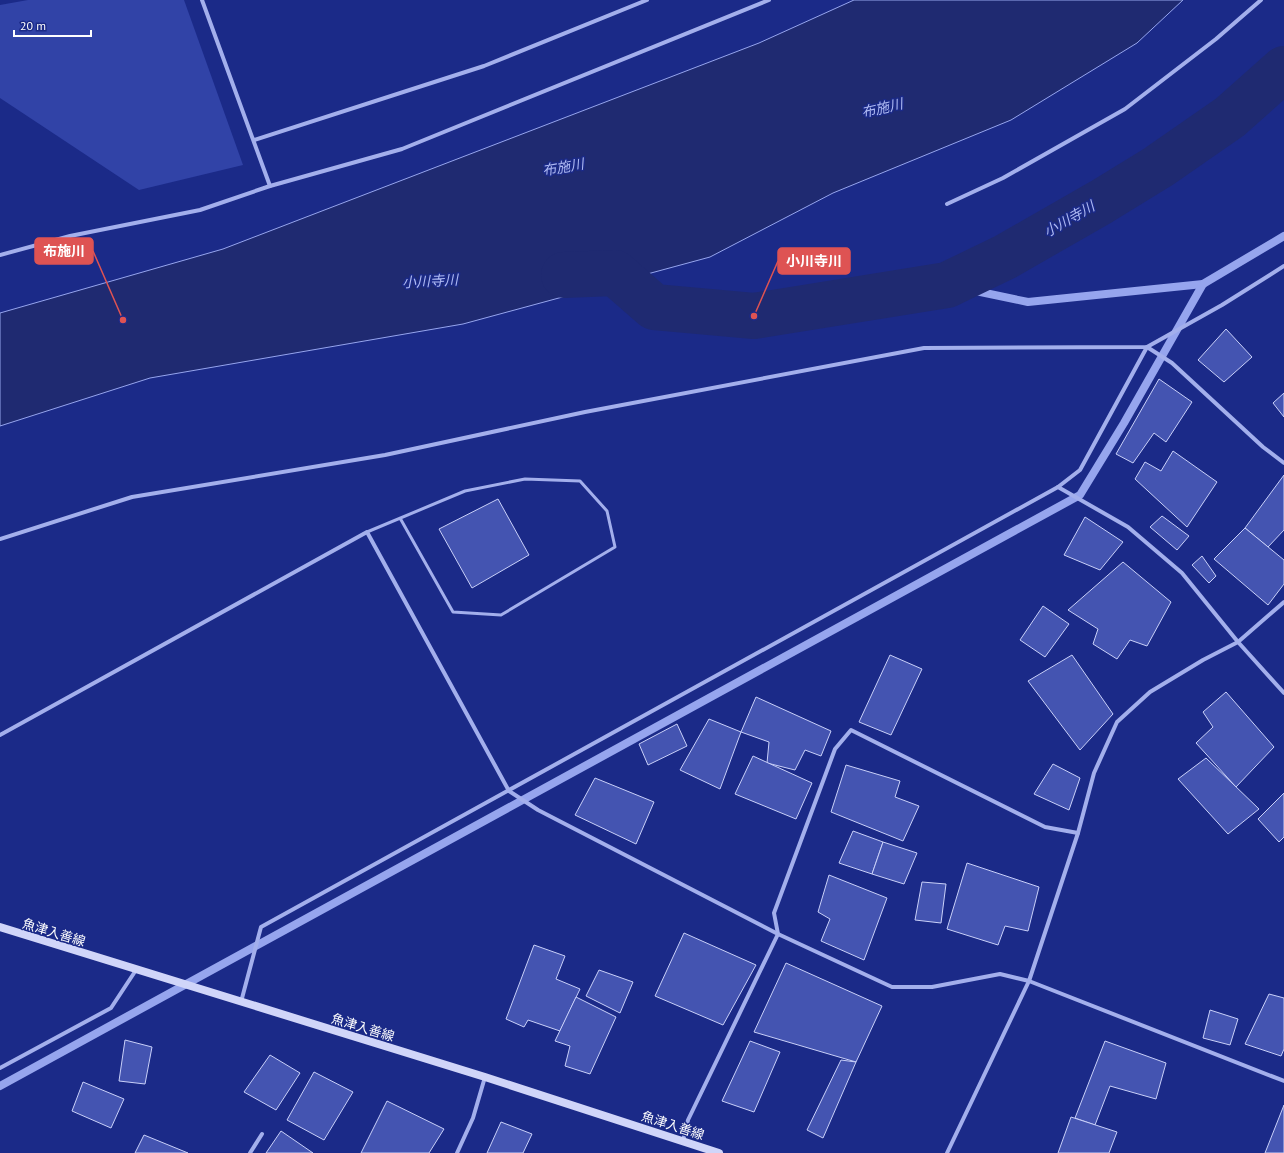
<svg xmlns="http://www.w3.org/2000/svg" width="1284" height="1153" font-family="'PT Sans','Noto Sans JP',sans-serif">
	<style>
		.green { fill: #3143a7 }
		.water { fill: #1f2a71; stroke: #96a5ee }
		.lines { fill: none; stroke-linecap: round; stroke-linejoin: round }
		.stream { stroke: #96a5ee; stroke-width: 8 }
		.river { stroke: #1f2a71; stroke-width: 46 }
		.building { fill: #4454b1; stroke: #c9d0f9 }
		.lane { stroke: #a3afec; stroke-width: 3 }
		.street { stroke: #a3afec; stroke-width: 4 }
		.secondary { stroke: #d0d5f9; stroke-width: 8 }
		.labels { text-anchor: middle; stroke-width: 3; stroke-linejoin: round; paint-order: stroke }
		.street-label { font-size: 13px; fill: #fff; stroke: #1b2a88 }
		.water-label { font-size: 14px; font-style: italic; fill: #afbaf3; stroke: #1b2a88 }
		.leader { fill: none; stroke: #de5353; stroke-width: 1.5 }
		.callout-dot { fill: #de5353; stroke: #1b2a88; stroke-width: 1.5 }
		.callout { fill: #de5353; stroke: #de5353; stroke-width: 1.5 }
		.callout-label { font-size: 14px; text-anchor: middle; font-weight: bold; fill: #fff }
	</style>
	<rect width="100%" height="100%" fill="#1b2a88"/>
	<polygon class="green" points="28,0 184,0 243,165 139,190 0,98 0,5"/>
	<polygon class="water" points="854,0 1183,0 1137,43 1011,120 833,193 710,257 463,324 150,378 0,426 0,313 223,249 759,43"/>
	<g class="lines">
		<g class="stream">
			<polyline points="947,285 1028,302 1203,284"/>
			<polyline points="0,1086 1080,495 1124,423 1203,284 1284,236"/>
		</g>
		<polyline class="river" points="564,275 615,273 654,307 754,316 947,285 1005,257 1101,202 1158,167 1230,117 1284,69"/>
	</g>
	<g class="building">
		<polygon points="1226,329 1252,357 1224,382 1198,360"/>
		<polygon points="1159,379 1192,402 1166,442 1154,433 1133,463 1116,454"/>
		<polygon points="1284,393 1284,417 1273,403"/>
		<polygon points="1173,451 1217,482 1187,527 1135,479 1145,462 1161,471"/>
		<polygon points="1284,475 1284,530 1268,547 1245,528"/>
		<polygon points="498,499 529,555 472,588 439,529"/>
		<polygon points="1162,516 1189,536 1177,550 1150,527"/>
		<polygon points="1085,517 1123,542 1100,570 1064,555"/>
		<polygon points="1245,528 1284,560 1284,584 1268,605 1214,559"/>
		<polygon points="1202,556 1216,576 1209,583 1192,565"/>
		<polygon points="1123,562 1171,602 1147,646 1130,640 1117,659 1093,644 1098,629 1068,610"/>
		<polygon points="1043,606 1069,624 1045,657 1020,640"/>
		<polygon points="890,655 922,669 891,735 859,722"/>
		<polygon points="1072,655 1113,714 1080,750 1028,681"/>
		<polygon points="1226,692 1274,747 1236,787 1196,743 1213,727 1203,712"/>
		<polygon points="756,697 831,731 821,756 805,750 795,770 767,763 769,742 741,732"/>
		<polygon points="709,719 741,732 720,789 680,770"/>
		<polygon points="677,724 687,746 648,765 639,744"/>
		<polygon points="753,756 812,783 796,819 735,794"/>
		<polygon points="1206,758 1259,809 1228,834 1178,779"/>
		<polygon points="1053,764 1080,778 1069,810 1034,794"/>
		<polygon points="846,765 900,781 895,797 919,806 903,841 831,812"/>
		<polygon points="595,778 654,802 636,844 575,815"/>
		<polygon points="1284,793 1284,837 1279,842 1258,819"/>
		<polygon points="853,831 883,842 872,874 839,863"/>
		<polygon points="883,842 917,853 904,884 872,874"/>
		<polygon points="967,863 1039,887 1028,931 1005,926 998,945 947,929"/>
		<polygon points="829,875 887,898 864,960 821,941 830,919 818,912"/>
		<polygon points="922,882 946,884 941,923 915,920"/>
		<polygon points="684,933 756,965 723,1025 655,996"/>
		<polygon points="534,945 565,956 556,979 580,989 560,1031 528,1020 524,1027 506,1019"/>
		<polygon points="786,963 882,1006 856,1062 754,1032"/>
		<polygon points="599,970 633,982 620,1013 586,996"/>
		<polygon points="1269,994 1284,998 1284,1049 1281,1056 1245,1044"/>
		<polygon points="576,997 616,1017 590,1074 565,1066 570,1046 555,1041"/>
		<polygon points="1210,1010 1238,1019 1230,1045 1203,1038"/>
		<polygon points="125,1040 152,1047 145,1084 119,1081"/>
		<polygon points="750,1041 780,1052 754,1112 722,1101"/>
		<polygon points="1105,1041 1166,1063 1156,1099 1110,1086 1095,1125 1075,1118"/>
		<polygon points="270,1055 300,1073 276,1110 244,1092"/>
		<polygon points="841,1060 856,1062 823,1138 807,1130"/>
		<polygon points="314,1072 353,1092 324,1140 287,1120"/>
		<polygon points="83,1082 124,1099 111,1128 72,1111"/>
		<polygon points="387,1101 444,1129 429,1153 361,1153"/>
		<polygon points="1284,1105 1284,1153 1265,1153"/>
		<polygon points="1071,1117 1117,1132 1109,1153 1058,1153"/>
		<polygon points="501,1122 532,1134 523,1153 487,1153"/>
		<polygon points="281,1131 313,1153 266,1153"/>
		<polygon points="144,1135 188,1153 135,1153"/>
	</g>
	<g class="lines">
		<polyline class="lane" points="367,532 465,491 525,479 580,481 607,511 615,547 501,615 453,612 400,518"/>
		<g class="street">
			<polyline points="254,140 484,66 647,0"/>
			<polyline points="270,186 402,149 769,0"/>
			<polyline points="947,204 1003,178 1125,109 1216,39 1261,0"/>
			<polyline points="0,255 70,236 200,210 270,186 202,0"/>
			<polyline points="1147,347 1172,363 1263,447 1284,463"/>
			<polyline points="1058,487 1128,527 1182,573 1238,642 1284,693"/>
			<polyline points="0,539 132,497 385,455 585,412 924,348 1147,347 1222,305 1284,266"/>
			<polyline points="0,735 367,532 509,791 538,810 778,934 892,987 932,987 1000,974 1029,981 1078,833 1094,773 1117,722 1150,692 1203,660 1238,642 1284,602"/>
			<polyline points="241,1002 261,927 1058,487 1080,470 1147,347"/>
			<polyline points="0,1068 111,1008 136,970"/>
			<polyline points="683,1141 688,1120 778,934 774,913 835,749 851,730 1045,827 1078,833"/>
			<polyline points="250,1153 262,1134"/>
			<polyline points="457,1153 473,1118 485,1077"/>
			<polyline points="947,1153 1029,981 1284,1081"/>
		</g>
		<polyline class="secondary" points="0,927 485,1077 719,1153"/>
	</g>
	<g class="labels">
		<g class="street-label">
			<text transform="translate(54 932) rotate(17)" y="5">魚津入善線</text>
			<text transform="translate(363 1027) rotate(17)" y="5">魚津入善線</text>
			<text transform="translate(673 1125) rotate(18)" y="5">魚津入善線</text>
		</g>
		<g class="water-label">
			<text transform="translate(882 108) rotate(-13)" y="5">布施川</text>
			<text transform="translate(563 167) rotate(-10)" y="5">布施川</text>
			<text transform="translate(1069 219) rotate(-30)" y="5">小川寺川</text>
			<text transform="translate(430 281) rotate(-3)" y="5">小川寺川</text>
		</g>
	</g>
	<path class="leader" d="M123 320L93 251M754 316L778 261"/>
	<g class="callout-dot">
		<circle cx="123" cy="320" r="4"/>
		<circle cx="754" cy="316" r="4"/>
	</g>
	<g class="callout">
		<rect x="35" y="238" width="58" height="26" rx="4"/>
		<rect x="778" y="248" width="72" height="26" rx="4"/>
	</g>
	<g class="callout-label">
		<text x="64" y="256">布施川</text>
		<text x="814" y="266">小川寺川</text>
	</g>
	<path d="M14 30v6h77v-6" fill="none" stroke="#ffffff" stroke-width="2"/>
	<text x="20" y="30" font-size="12" fill="#ffffff" stroke="#1b2a88" stroke-width="3" paint-order="stroke">20 m</text>
</svg>
